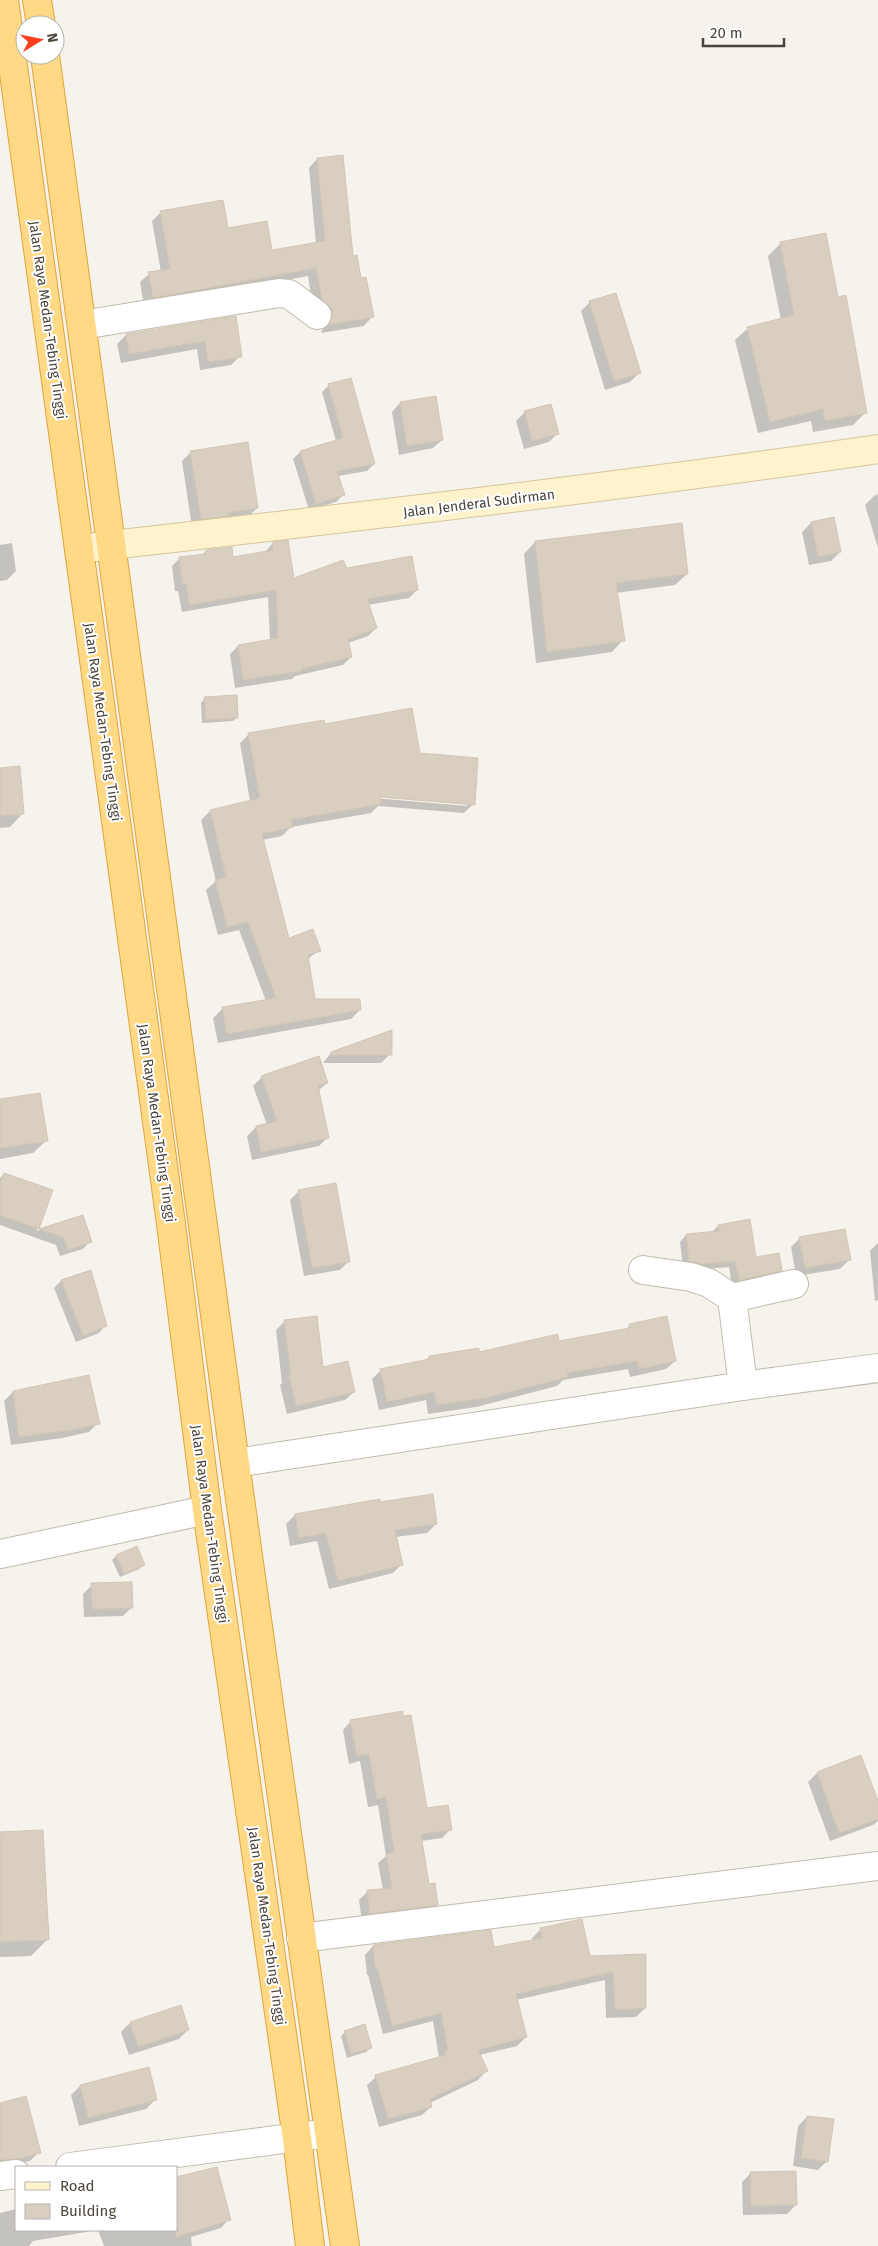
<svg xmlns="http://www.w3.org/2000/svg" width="878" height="2246" font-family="'Fira Sans',sans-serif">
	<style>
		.shadow { fill: #0003; fill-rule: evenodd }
		.building { fill: #d8cfc1; stroke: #d3c7b4 }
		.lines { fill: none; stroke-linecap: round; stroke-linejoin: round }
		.minor-casing { stroke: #c2bbae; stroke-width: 30 }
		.secondary-casing { stroke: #d6c79b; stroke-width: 30 }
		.trunk-casing { stroke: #e0a43c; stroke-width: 30 }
		.minor { stroke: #fff; stroke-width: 28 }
		.secondary { stroke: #fff3cd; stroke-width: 28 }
		.trunk { stroke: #ffd985; stroke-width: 28 }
		.labels { text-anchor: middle; stroke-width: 4; stroke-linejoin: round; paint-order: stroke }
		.street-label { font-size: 14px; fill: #4b4439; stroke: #fff }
	</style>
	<rect width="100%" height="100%" fill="#f6f3ec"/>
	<g class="shadow">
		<polygon points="317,159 372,317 364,326 321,333 324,327 323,318 313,308 308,276 144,306 140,282 149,274 161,272 152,221 161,212 227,229 271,252 316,244 309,168"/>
		<polygon points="781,243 837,298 865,413 853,425 813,432 811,421 758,433 735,340 748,328 781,320 768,256"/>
		<polygon points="590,302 639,373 630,382 605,390 581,311"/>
		<polygon points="235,317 240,356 231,365 200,370 197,349 121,363 117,344 126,335"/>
		<polygon points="329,385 374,464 367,471 338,476 343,495 336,502 309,510 293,459 300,452 336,441 322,392"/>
		<polygon points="400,403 442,440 433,448 399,455 392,412"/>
		<polygon points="525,412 558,433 549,442 524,449 516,421"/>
		<polygon points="191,452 257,508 248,517 192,527 182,461"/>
		<polygon points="878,494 878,548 865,505 874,496"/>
		<polygon points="811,523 840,552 831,561 809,565 802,532"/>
		<polygon points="681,525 687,574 675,585 616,593 623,640 612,652 536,663 524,554 535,542"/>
		<polygon points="12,543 16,571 7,580 0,581 0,545"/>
		<polygon points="273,543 293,580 346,569 417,590 409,598 367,605 376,628 368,636 348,643 351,657 343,665 295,676 292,679 235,688 230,654 238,646 270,641 268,597 182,612 178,591 175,591 172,566 180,558 202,555 206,551 232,558 265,552"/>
		<polygon points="205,698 237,717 233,721 202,723 201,703"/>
		<path d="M 324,725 L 419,754 L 473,804 L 464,813 L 378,806 L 371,813 L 291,827 L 282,836 L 262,840 L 288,939 L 319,950 L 307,960 L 314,1000 L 360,1010 L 351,1019 L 218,1043 L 213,1018 L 222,1009 L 266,1001 L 239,930 L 218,935 L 206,890 L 216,881 L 201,820 L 210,811 L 250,801 L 240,743 L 249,734 ZM 374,795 L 467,803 L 467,806 L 374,798 Z"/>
		<polygon points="0,769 23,813 10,827 0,828"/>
		<polygon points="331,1053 390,1054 381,1063 323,1063"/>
		<polygon points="262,1077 327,1083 318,1091 328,1137 319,1146 252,1160 247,1136 256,1127 267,1125 253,1086"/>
		<polygon points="0,1100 47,1140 33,1153 0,1159"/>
		<polygon points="4,1174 51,1190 37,1231 83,1217 90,1241 83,1249 60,1256 56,1245 0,1225 0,1178"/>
		<polygon points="299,1191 349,1261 340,1270 304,1276 290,1200"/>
		<polygon points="718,1226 755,1259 781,1270 774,1277 732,1286 729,1267 695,1270 683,1267 680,1242 686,1235 712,1232"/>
		<polygon points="800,1238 849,1260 840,1269 796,1276 791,1247"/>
		<polygon points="878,1243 878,1300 875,1301 870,1251"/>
		<polygon points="61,1281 106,1325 99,1333 76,1342 54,1288"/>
		<polygon points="285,1321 321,1369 354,1392 345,1400 287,1414 280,1385 282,1383 276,1330"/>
		<polygon points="630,1325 675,1361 666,1369 630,1377 628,1369 563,1380 557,1386 476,1407 428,1414 426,1400 379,1410 372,1379 381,1370 425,1361 429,1357 478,1354 624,1331"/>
		<polygon points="13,1392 98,1423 89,1432 62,1438 11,1445 4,1401"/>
		<polygon points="379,1501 379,1504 436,1524 427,1533 395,1537 402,1564 393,1573 329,1589 317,1541 290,1546 286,1524 295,1515"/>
		<polygon points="136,1547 144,1565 139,1569 120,1577 112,1560 116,1556"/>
		<polygon points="92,1585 132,1607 123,1616 84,1617 83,1594"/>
		<polygon points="351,1721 426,1809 450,1830 442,1838 421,1841 428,1885 437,1905 428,1913 362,1922 359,1900 368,1891 383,1890 378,1863 386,1856 378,1805 368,1807 360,1761 349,1764 343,1730"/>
		<polygon points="817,1773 878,1805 878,1821 873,1825 830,1841 808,1782"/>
		<polygon points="0,1833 48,1939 31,1956 0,1957"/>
		<polygon points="541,1929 589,1957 645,1955 645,2008 636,2017 606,2018 605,1980 516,2000 526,2037 517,2046 479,2055 486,2071 478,2080 430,2103 431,2107 422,2115 379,2127 367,2085 376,2077 439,2058 433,2021 383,2034 368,1975 367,1975 365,1955 373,1946 493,1948 533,1941 532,1938"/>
		<polygon points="180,2007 188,2030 179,2039 129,2055 121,2032 130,2023"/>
		<polygon points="345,2032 370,2048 366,2052 347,2058 341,2036"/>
		<polygon points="80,2086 155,2100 146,2109 79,2126 71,2095"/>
		<polygon points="0,2105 39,2152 30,2161 0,2168"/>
		<polygon points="807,2117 827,2161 818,2170 793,2166 798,2126"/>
		<polygon points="751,2173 796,2205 787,2214 743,2215 742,2182"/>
		<polygon points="16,2209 16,2230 176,2230 229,2219 221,2228 191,2237 192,2246 104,2246 98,2230 33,2241 29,2246 0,2246 0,2213"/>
	</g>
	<g class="building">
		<polygon points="343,155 353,256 357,255 361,278 366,277 374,317 328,325 332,317 332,309 322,299 316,268 153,298 148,272 170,269 160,211 223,200 228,228 267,221 272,250 325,241 317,158"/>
		<polygon points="826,233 838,297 846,295 867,413 825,421 823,409 770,422 747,327 794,315 780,242"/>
		<polygon points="616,293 641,373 614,381 589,301"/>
		<polygon points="236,316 242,357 208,362 205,341 129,354 126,334"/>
		<polygon points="351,378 375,464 337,471 345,495 316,504 300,451 343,438 328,384"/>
		<polygon points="436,396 443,440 407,446 400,402"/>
		<polygon points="551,404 559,434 532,441 524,411"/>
		<polygon points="248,442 258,508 228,513 228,516 201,519 190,451"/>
		<polygon points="834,517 841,552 818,557 811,522"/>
		<polygon points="682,523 688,574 616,583 625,641 547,652 535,541"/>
		<polygon points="288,540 294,578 343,560 347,568 412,556 418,590 367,599 377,628 348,639 352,657 301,669 301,671 243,680 238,645 278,638 276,590 189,605 186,584 182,584 179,557 206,554 206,550 232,547 233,557 273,550 273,542"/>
		<polygon points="237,695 238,718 206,720 204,697"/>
		<polygon points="412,708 420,753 478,758 475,805 380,797 382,804 291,820 293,827 262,834 289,938 313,929 321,951 308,955 315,999 360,999 361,1010 227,1034 222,1007 276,998 248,922 227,927 215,880 226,877 210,810 260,798 248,733 324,720 325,724"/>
		<polygon points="20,766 24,814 0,816 0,768"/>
		<polygon points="392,1030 392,1055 331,1055 331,1052"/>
		<polygon points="319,1056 328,1083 318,1086 329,1138 261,1152 256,1126 277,1121 261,1076"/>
		<polygon points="40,1093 48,1141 0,1148 0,1099"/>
		<polygon points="4,1173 53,1190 39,1229 83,1215 92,1242 68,1250 64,1238 0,1215 0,1184"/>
		<polygon points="336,1183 350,1262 312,1268 298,1190"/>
		<polygon points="750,1219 756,1257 779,1253 782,1271 739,1280 735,1261 702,1264 689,1261 686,1234 719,1231 718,1225"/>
		<polygon points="845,1229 851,1260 805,1268 799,1237"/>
		<polygon points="91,1270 107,1326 83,1336 61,1280"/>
		<polygon points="317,1316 323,1367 348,1361 355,1392 296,1406 289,1375 291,1375 284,1320"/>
		<polygon points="667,1316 676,1361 639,1369 637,1361 567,1373 568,1377 486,1398 437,1405 434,1392 387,1402 380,1369 429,1359 429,1356 479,1348 479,1352 558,1334 559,1341 630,1328 629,1324"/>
		<polygon points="89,1375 100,1424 72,1430 19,1437 13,1391"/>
		<polygon points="433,1494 437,1524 395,1530 403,1565 338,1581 326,1533 299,1538 295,1514 380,1499 380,1502"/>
		<polygon points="137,1546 145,1565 124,1574 116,1555"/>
		<polygon points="132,1582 133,1608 92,1609 91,1583"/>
		<polygon points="403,1711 403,1716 411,1715 427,1808 448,1805 452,1830 421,1834 429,1884 435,1883 438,1905 370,1914 367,1890 392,1888 386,1854 394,1852 386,1797 377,1799 369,1754 357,1756 350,1720"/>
		<polygon points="861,1755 878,1801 878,1819 839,1833 817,1772"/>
		<polygon points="43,1830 49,1940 0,1942 0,1832"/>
		<polygon points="582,1919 590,1956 646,1954 646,2008 615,2010 613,1972 516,1994 527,2037 478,2050 488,2071 430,2099 432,2107 388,2119 375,2075 446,2055 444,2052 448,2050 441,2013 392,2026 377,1967 375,1967 373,1945 491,1930 494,1947 542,1938 540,1928"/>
		<polygon points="181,2005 189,2030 138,2047 130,2022"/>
		<polygon points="365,2024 372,2048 351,2054 344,2031"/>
		<polygon points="149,2067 157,2100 88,2118 80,2085"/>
		<polygon points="26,2096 41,2153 18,2159 0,2160 0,2103"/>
		<polygon points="807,2116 834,2119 828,2162 801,2158"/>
		<polygon points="217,2167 231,2220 176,2237 176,2177"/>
		<polygon points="796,2171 797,2205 751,2206 750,2172"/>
	</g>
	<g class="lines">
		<g class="minor-casing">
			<g id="minor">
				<polyline points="82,325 279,293 289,294 317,315"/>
				<polyline points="643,1270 691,1277 709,1283 732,1298 743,1386"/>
				<polyline points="732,1298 794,1284"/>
				<polyline points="235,1463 743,1386 878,1368"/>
				<polyline points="0,1554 207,1510"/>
				<polyline points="301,1938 878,1866"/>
				<polyline points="70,2167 329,2133"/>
				<polyline points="0,2176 16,2174"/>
			</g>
		</g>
		<g class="secondary-casing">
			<path id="secondary" d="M 79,549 C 346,518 612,488 878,449"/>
		</g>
		<g class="trunk-casing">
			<g id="trunk">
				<polyline points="4,0 171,1224 207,1510 297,2138 310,2246"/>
				<polyline points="37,0 41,25"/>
				<polyline points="45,55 235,1463 345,2246"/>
			</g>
		</g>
		<use href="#minor" class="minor"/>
		<use href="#secondary" class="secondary"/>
		<use href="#trunk" class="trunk"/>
	</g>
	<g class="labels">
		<g class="street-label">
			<text transform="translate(48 320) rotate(82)" y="5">Jalan Raya Medan-Tebing Tinggi</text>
			<text transform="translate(479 503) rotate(-7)" y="5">Jalan Jenderal Sudirman</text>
			<text transform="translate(103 722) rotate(82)" y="5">Jalan Raya Medan-Tebing Tinggi</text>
			<text transform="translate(157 1123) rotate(82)" y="5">Jalan Raya Medan-Tebing Tinggi</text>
			<text transform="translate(210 1524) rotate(82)" y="5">Jalan Raya Medan-Tebing Tinggi</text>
			<text transform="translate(267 1926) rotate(82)" y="5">Jalan Raya Medan-Tebing Tinggi</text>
		</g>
	</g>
	<rect x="15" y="2166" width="162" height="65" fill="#ffffff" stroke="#b7b4b0"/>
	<rect x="25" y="2182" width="25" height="8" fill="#fff3cd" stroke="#b7b4b0"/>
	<text x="60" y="2191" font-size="15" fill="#4b4439">Road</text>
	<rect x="25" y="2204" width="25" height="15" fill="#d8cfc1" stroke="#b7b4b0"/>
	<text x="60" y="2216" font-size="15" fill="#4b4439">Building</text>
	<g transform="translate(40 40) rotate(80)"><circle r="24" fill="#ffffff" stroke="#b7b4b0"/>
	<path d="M0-4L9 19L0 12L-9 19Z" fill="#fc3f1d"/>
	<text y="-8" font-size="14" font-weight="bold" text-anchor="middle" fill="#4b4439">N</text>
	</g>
	<path d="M703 38v8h81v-8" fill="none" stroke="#4b4439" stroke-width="2.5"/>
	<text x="710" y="38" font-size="15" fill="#4b4439" stroke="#ffffff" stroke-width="4" paint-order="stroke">20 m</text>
</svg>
